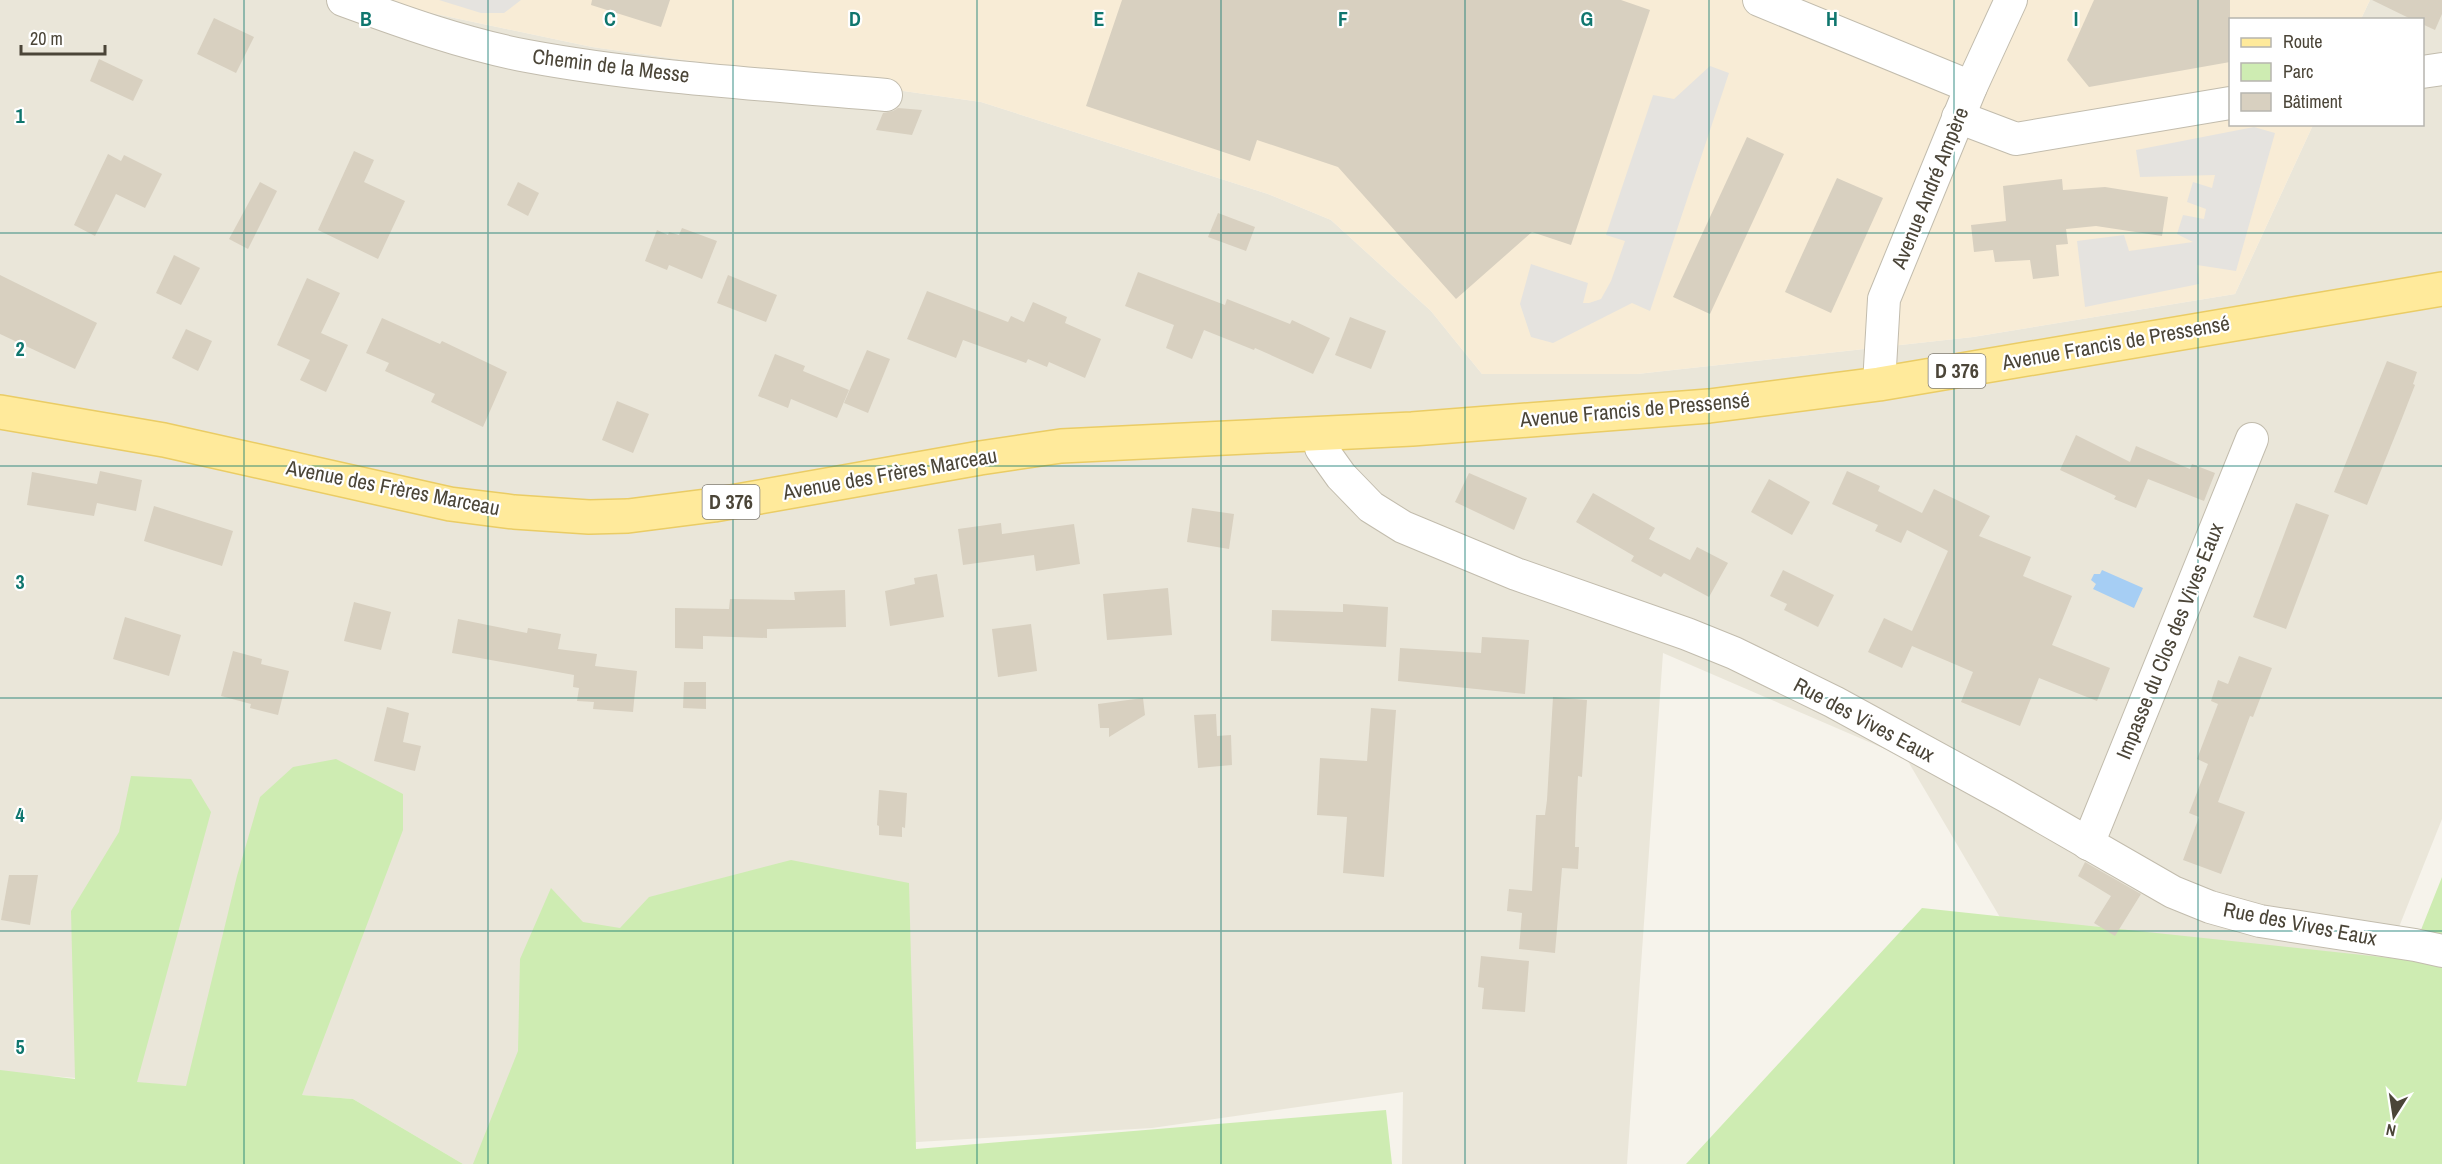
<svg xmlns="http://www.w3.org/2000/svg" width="2442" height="1164" font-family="'Archivo Narrow',sans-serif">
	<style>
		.residential { fill: #eae6d9 }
		.commercial { fill: #f8ecd6 }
		.green { fill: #ceecb2 }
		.parking { fill: #e5e3df }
		.water { fill: #a6cef4 }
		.building { fill: #d8d0c0 }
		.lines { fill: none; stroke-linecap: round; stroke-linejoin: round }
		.minor-casing { stroke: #c2bcad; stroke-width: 34 }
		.primary-casing { stroke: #eacc65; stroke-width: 36 }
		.minor { stroke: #fff; stroke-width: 32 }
		.primary { stroke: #ffea9b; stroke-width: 33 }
		.grid { fill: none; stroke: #0f766e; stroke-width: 1.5; stroke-opacity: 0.55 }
		.labels { text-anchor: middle; stroke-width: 4.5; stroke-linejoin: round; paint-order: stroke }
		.shield { fill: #fff; stroke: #817d74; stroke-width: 1.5 }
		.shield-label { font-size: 20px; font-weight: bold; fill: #4b4538 }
		.street-label { font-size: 21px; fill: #4b4538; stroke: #fff }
		.grid-label { font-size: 20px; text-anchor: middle; font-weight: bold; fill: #0f766e; stroke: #fff; stroke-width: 4.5; stroke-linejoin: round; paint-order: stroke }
	</style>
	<rect width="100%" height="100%" fill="#f6f3eb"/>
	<polygon class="residential" points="0,0 387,0 412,9 592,47 981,102 1268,194 1331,220 1431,311 1482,374 1637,374 1973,337 2235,294 2313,125 2422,124 2422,20 2361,19 2370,0 2442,0 2442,819 2309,1153 2070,1036 1906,758 1663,653 1627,1164 1402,1164 1403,1092 1152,1128 546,1164 463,1164 353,1099 50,1076 0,1164"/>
	<polygon class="commercial" points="387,0 2370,0 2361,19 2230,20 2230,124 2313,125 2235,294 1973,337 1637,374 1482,374 1431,311 1331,220 1268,194 981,102 592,47 412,9"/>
	<g class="green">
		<polygon points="336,759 403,794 403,830 302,1095 353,1099 463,1164 0,1164 0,1070 75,1079 71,911 119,832 131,776 191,779 211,812 137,1082 186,1086 237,876 260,797 293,767"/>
		<polygon points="791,860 909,883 916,1149 1386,1110 1392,1164 473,1164 518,1051 520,959 551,888 583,922 620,928 649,897"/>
		<polygon points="2442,877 2442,1164 1686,1164 1922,908 2409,960"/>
	</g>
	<g class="parking">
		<polygon points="439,0 521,0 504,13 481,13"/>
		<polygon points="1710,66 1729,73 1650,311 1632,303 1553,343 1531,337 1520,304 1531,264 1588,283 1583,303 1589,303 1601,299 1611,281 1625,241 1606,235 1653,95 1674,99"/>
		<polygon points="2254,127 2275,133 2236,271 2197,265 2199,284 2085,307 2077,241 2124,235 2129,251 2193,242 2177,234 2183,215 2204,219 2206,209 2187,202 2193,182 2212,188 2215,175 2140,177 2136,150"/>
	</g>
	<polygon class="water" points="2102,570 2143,588 2134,608 2093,589 2096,584 2091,580 2094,574 2100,574"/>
	<g class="building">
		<polygon points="592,0 670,0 661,27 591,5"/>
		<polygon points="1122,0 1621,0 1650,10 1571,245 1532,232 1456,299 1338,167 1257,140 1250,161 1086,106"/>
		<polygon points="2094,0 2230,0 2230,62 2089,87 2067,60"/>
		<polygon points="2372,0 2442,0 2442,14 2435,30 2422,24 2422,20 2413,20"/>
		<polygon points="214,18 254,37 236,73 197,54"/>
		<polygon points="99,59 143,80 133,101 90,81"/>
		<polygon points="898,108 922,110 912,135 876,130 883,113 893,111"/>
		<polygon points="1747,137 1784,154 1710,314 1673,297"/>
		<polygon points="354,151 374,160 364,182 405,201 378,259 318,230"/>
		<polygon points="108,154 121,161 124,155 162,174 145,208 116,194 95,236 74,225"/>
		<polygon points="1837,178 1883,198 1831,313 1785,292"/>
		<polygon points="2062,179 2063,190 2105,187 2168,197 2162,236 2096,226 2066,229 2068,244 2056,245 2059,276 2033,279 2030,260 1995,262 1993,250 1974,252 1971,225 2006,221 2003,186"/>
		<polygon points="260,182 277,191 248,249 229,239"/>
		<polygon points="518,182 539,193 528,216 507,205"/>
		<polygon points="1218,213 1255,227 1246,251 1208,237"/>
		<polygon points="682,228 717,241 702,279 669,265 667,270 645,261 657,230 668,235 669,232 679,235"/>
		<polygon points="174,255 200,268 181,305 156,293"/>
		<polygon points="1138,272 1225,305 1227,299 1290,324 1292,320 1330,338 1313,374 1255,348 1254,350 1204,330 1192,359 1166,348 1174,325 1125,306"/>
		<polygon points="0,275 97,323 75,369 0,334"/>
		<polygon points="728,275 777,295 766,322 717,303"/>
		<polygon points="307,278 340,293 321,333 348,345 326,392 300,380 310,360 277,345"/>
		<polygon points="927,291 1008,322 1011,316 1024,322 1033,302 1067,317 1065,323 1101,339 1085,378 1049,362 1047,367 1028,359 1026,363 963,340 956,358 907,339"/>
		<polygon points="1350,317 1386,331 1371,369 1335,355"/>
		<polygon points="382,318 440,344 442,341 507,372 483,427 431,402 435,394 385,371 389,363 366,353"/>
		<polygon points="186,329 212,341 198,371 172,358"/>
		<polygon points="867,350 890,359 868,413 844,403"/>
		<polygon points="775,354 805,366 803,371 849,390 837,418 791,399 788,408 758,396"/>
		<polygon points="2387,361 2417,372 2413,384 2415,385 2399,426 2367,505 2334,492"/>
		<polygon points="617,401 649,414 633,453 602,440"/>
		<polygon points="2076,435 2130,462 2136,446 2190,469 2192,464 2215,473 2204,501 2148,479 2136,508 2114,499 2116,496 2060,470"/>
		<polygon points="100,471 142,480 136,511 97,503 94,516 27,505 32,472 97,484"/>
		<polygon points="1847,471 1880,486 1878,491 1922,513 1934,489 1990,516 1979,536 2031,557 2023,576 2072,596 2052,645 2110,668 2097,701 2039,678 2020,726 1961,702 1973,672 1912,646 1902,668 1868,652 1884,618 1912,631 1948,551 1907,530 1901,543 1875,531 1878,525 1832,504"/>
		<polygon points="1469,473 1527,498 1514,530 1455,502"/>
		<polygon points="1769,479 1810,502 1792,535 1751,512"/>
		<polygon points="1593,493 1655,528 1649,539 1690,560 1697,547 1728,563 1709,597 1664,573 1661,577 1631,561 1634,556 1576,522"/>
		<polygon points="2296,503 2329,515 2286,629 2253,617"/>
		<polygon points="154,506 233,531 222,566 144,541"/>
		<polygon points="1192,508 1234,514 1229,549 1187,542"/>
		<polygon points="1001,523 1002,534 1074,524 1080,564 1036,571 1034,555 963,565 958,529"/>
		<polygon points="1783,570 1834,595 1818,627 1784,610 1787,604 1770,596"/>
		<polygon points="937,574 944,617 890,626 885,591 915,584 914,578"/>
		<polygon points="1168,588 1172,635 1107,640 1103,594"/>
		<polygon points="845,590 846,627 767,629 767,638 703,636 703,649 675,648 675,608 729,609 730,599 795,600 794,592"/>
		<polygon points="354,602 391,612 381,650 344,641"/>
		<polygon points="1343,604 1388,607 1386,647 1271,641 1272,610 1343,612"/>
		<polygon points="125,617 181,635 169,676 113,659"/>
		<polygon points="458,619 527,633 528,628 561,634 558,649 597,654 595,666 637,671 633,712 593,709 594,702 577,701 579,688 573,687 574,675 452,653"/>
		<polygon points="1031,624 1037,671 998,677 992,629"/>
		<polygon points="1482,637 1529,640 1525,694 1398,681 1400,648 1481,653"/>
		<polygon points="233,651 262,659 261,664 289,671 278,715 250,708 251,704 221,696"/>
		<polygon points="2239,656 2272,668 2253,717 2250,716 2218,802 2245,812 2221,874 2183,860 2199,817 2189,813 2208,764 2197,759 2218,704 2211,701 2218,680 2228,684"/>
		<polygon points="684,682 706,682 706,709 683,708"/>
		<polygon points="1553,697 1587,700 1582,777 1578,776 1576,816 1575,847 1579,847 1578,869 1562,868 1555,953 1519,949 1522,913 1507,911 1509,889 1532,891 1536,815 1545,815 1547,800"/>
		<polygon points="1143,698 1145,715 1109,737 1109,728 1100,728 1098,704"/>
		<polygon points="387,707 409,713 403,742 421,746 415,771 374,761"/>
		<polygon points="1371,708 1396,710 1384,877 1343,873 1347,817 1317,815 1320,758 1367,761"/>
		<polygon points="1216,714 1217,736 1231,735 1232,765 1198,768 1194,715"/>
		<polygon points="879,790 907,793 905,828 902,827 902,837 879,835 879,826 877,825"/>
		<polygon points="2085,862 2141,894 2115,936 2094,923 2111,896 2078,876"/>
		<polygon points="9,875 38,875 30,925 1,920"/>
		<polygon points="1481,956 1529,961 1525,1012 1482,1009 1484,988 1478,987"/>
	</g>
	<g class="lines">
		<g class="minor-casing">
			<g id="minor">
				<path d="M 343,0 C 403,22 464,44 527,56 C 645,78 766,84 886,95"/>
				<polyline points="1759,0 1971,87"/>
				<polyline points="2422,72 2442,69"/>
				<polyline points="1958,117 2016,139 2230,103"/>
				<polyline points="1879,384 1884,299 1971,87 2011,0"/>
				<polyline points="1319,434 1321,448 1341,476 1371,507 1403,527 1516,574 1687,634 1734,653 1834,702 2006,796 2173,892 2210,907 2260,921 2415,945 2442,951"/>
				<polyline points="2088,844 2252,439"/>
			</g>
		</g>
		<g class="primary-casing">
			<polyline id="primary" points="0,412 164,440 450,504 514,512 589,517 628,516 714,505 980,458 1061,446 1412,429 1709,406 1879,384 2442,289"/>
		</g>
		<use href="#minor" class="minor"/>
		<use href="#primary" class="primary"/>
	</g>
	<path class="grid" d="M 244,0 L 244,1164M 488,0 L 488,1164M 733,0 L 733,1164M 977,0 L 977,1164M 1221,0 L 1221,1164M 1465,0 L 1465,1164M 1709,0 L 1709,1164M 1954,0 L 1954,1164M 2198,0 L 2198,1164M 0,233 L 2442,233M 0,466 L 2442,466M 0,698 L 2442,698M 0,931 L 2442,931"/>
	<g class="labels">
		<g class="shield">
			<rect x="1928.5" y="354" width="57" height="34" rx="4.5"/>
			<rect x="702.5" y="485" width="57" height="34" rx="4.5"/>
		</g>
		<g class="shield-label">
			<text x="1957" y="378">D 376</text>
			<text x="731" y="509">D 376</text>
		</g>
		<g class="street-label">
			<text transform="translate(611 66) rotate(7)" y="7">Chemin de la Messe</text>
			<text transform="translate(1930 188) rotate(-68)" y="7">Avenue André Ampère</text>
			<text transform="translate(2116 343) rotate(-10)" y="7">Avenue Francis de Pressensé</text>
			<text transform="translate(1635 410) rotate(-5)" y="7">Avenue Francis de Pressensé</text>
			<text transform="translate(890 474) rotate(-10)" y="7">Avenue des Frères Marceau</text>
			<text transform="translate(393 488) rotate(11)" y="7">Avenue des Frères Marceau</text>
			<text transform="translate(2170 641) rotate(-68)" y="7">Impasse du Clos des Vives Eaux</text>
			<text transform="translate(1864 720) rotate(28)" y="7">Rue des Vives Eaux</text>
			<text transform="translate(2300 924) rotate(11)" y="7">Rue des Vives Eaux</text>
		</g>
	</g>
	<g class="grid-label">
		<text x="366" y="26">B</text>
		<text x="610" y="26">C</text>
		<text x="855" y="26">D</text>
		<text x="1099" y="26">E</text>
		<text x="1343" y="26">F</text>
		<text x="1587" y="26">G</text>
		<text x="1832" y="26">H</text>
		<text x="2076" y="26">I</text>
		<text x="20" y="123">1</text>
		<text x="20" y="356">2</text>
		<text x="20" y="589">3</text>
		<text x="20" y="822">4</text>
		<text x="20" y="1054">5</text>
	</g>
	<rect x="2229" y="18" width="195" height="108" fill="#ffffff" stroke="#b7b5af" stroke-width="1.5"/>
	<rect x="2241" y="38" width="30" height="9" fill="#ffea9b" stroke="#b7b5af" stroke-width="1.5"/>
	<text x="2283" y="48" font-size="18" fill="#4b4538">Route</text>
	<rect x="2241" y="63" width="30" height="18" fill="#ceecb2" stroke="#b7b5af" stroke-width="1.5"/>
	<text x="2283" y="78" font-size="18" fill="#4b4538">Parc</text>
	<rect x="2241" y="93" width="30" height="18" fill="#d8d0c0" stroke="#b7b5af" stroke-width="1.5"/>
	<text x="2283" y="108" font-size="18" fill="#4b4538">Bâtiment</text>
	<g transform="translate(2394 1116) rotate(192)" stroke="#ffffff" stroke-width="4.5" paint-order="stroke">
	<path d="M0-4.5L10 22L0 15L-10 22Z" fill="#4b4538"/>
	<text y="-9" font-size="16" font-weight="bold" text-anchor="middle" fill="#4b4538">N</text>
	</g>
	<path d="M21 45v9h84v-9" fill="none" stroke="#4b4538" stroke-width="3"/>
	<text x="30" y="45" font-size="18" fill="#4b4538" stroke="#ffffff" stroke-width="4.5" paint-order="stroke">20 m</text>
</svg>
